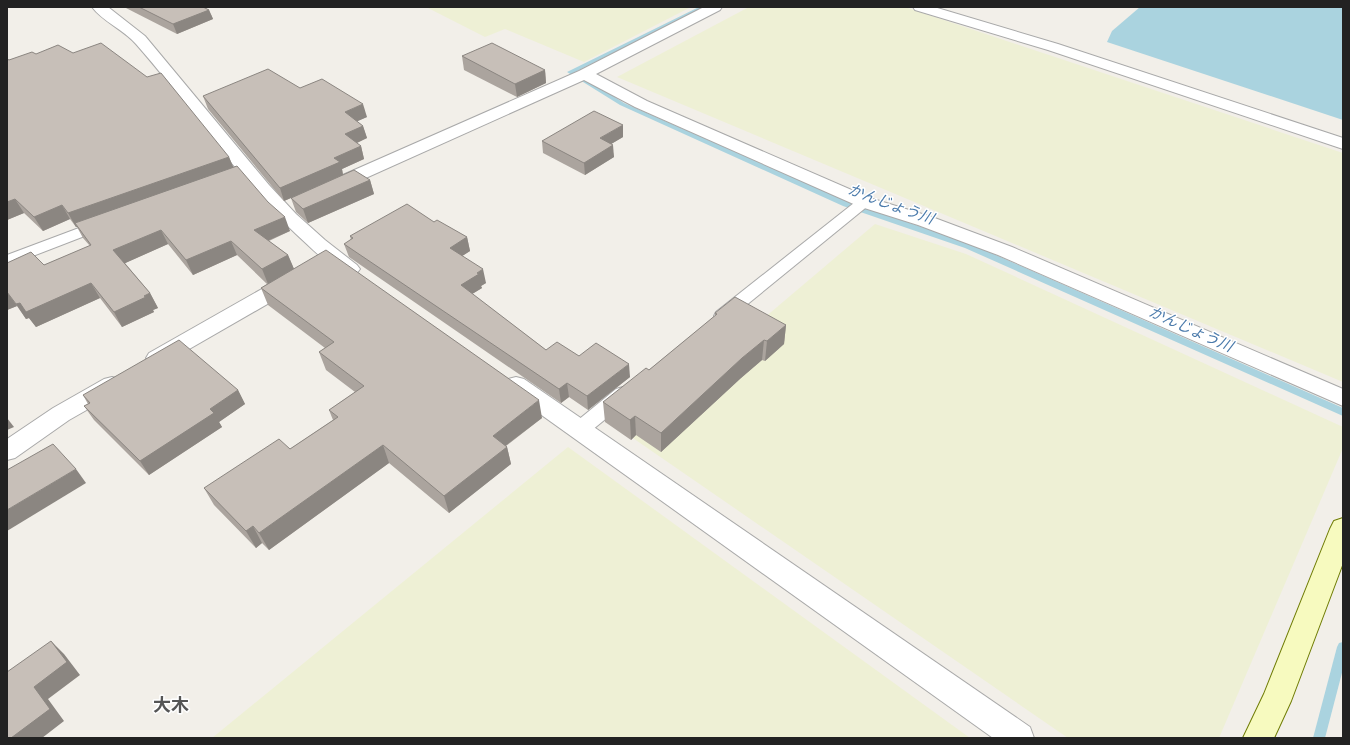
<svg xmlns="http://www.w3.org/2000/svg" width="1350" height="745" font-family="Figtree,'Noto Sans JP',sans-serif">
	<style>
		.farmland { fill: #eef0d5 }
		.water { fill: #aad3df }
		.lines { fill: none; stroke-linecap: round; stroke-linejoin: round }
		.stream { fill: #aad3df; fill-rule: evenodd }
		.lane-casing { stroke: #a9a9a9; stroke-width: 2 }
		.street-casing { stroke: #a9a9a9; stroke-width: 2 }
		.secondary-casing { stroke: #707d05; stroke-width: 2 }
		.lane { fill: #fff; fill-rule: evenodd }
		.street { fill: #fff; fill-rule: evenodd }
		.secondary { fill: #f7fabf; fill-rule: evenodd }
		.wall { fill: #aba49e }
		.shaded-wall { fill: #8b8681 }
		.building { fill: #c7bfb8; stroke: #8b8681 }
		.labels { text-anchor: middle; stroke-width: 3; stroke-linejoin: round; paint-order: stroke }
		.water-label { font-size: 15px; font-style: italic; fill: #4a7aab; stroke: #fff }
		.near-neighbourhood-label { font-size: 18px; font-weight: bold; fill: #555; stroke: #fff }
	</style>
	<rect width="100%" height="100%" fill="#f2efe9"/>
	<g class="farmland">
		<polygon points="426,7 691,7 584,62 505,29 485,37"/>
		<polygon points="749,7 905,7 1343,153 1343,382 617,77"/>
		<polygon points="875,224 966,254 1343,427 1343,448 1219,738 1068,738 627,434"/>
		<polygon points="568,447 970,738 212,738"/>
	</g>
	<polygon class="water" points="1140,7 1343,7 1343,120 1107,42 1112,31"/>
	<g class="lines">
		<g class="stream">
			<polygon points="699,7 706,7 575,72 624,103 849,202 971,244 1343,408 1343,416 965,248 843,206 620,105 567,72"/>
			<polygon points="1343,642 1343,669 1325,738 1313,738 1337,647 1339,643"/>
		</g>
		<g class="lane-casing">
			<g id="lane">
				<polygon points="864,198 869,199 871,202 869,205 728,320 722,322 716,320 714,316 716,312 859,199"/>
				<polygon points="103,219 108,221 111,224 108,227 7,266 7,255"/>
				<polygon points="623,387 630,389 632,394 630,399 586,435 579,437 572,435 569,430 572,425 616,389"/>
			</g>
		</g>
		<g class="street-casing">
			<g id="street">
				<path d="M 92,7 L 108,7 L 145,36 L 269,185 L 296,214 L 325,240 L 357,265 L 360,269 L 357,273 C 352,275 347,276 342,273 C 326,263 310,247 296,234 C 236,177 191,106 136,44 C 124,30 102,21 92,7 Z"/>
				<polygon points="704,7 722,7 720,10 596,74 647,101 870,198 932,217 1012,247 1343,389 1343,406 998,255 918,225 858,206 635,107 584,80 339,190 333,191 327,190 324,186 327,182 579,71"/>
				<polygon points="913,7 934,7 1058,44 1343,138 1343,149 1048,50 915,10"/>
				<polygon points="290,276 297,277 300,282 297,287 165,363 157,366 149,363 146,358 149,353 283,277"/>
				<polygon points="112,377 120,379 123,385 120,391 69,420 15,458 7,460 7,439 53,408 104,379"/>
				<polygon points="516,377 524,379 1030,727 1034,738 993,738 508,391 505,385 508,379"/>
			</g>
		</g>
		<g class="secondary-casing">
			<polygon id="secondary" points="1343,518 1343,563 1291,701 1274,738 1243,738 1264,694 1330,529 1334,521"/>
		</g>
		<use href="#lane" class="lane"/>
		<use href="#street" class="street"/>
		<use href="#secondary" class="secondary"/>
	</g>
	<g class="wall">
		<polygon points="124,7 203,7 209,10 213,19 177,34"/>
		<polygon points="36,54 229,157 233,167 290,231 269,241 288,255 294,269 542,418 506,446 507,447 511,464 449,513 389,463 269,550 262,543 256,548 214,505 204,488 290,449 333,420 329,410 355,392 326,370 319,352 325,348 268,305 261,288 267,284 237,255 193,275 168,244 125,263 150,293 158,308 153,310 154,312 122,327 100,298 36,327 29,318 26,319 17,306 7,310 7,263 44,265 90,246 83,238 77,227 76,227 70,219 43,231 24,213 7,220 7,59 9,60"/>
		<polygon points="462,56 545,70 546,83 517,97 464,70"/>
		<polygon points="300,88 367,117 357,121 363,126 367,138 357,143 361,146 364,159 342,169 343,175 370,180 374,194 308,223 296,212 291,198 284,201 208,109 203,96"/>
		<polygon points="623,137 611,144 614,157 585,175 543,153 542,141"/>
		<polygon points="434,222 467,237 470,251 462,256 486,283 481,286 482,288 472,294 546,350 579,356 630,377 588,410 569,397 561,403 349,257 344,244 351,240 350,236"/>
		<polygon points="715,313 786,325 784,344 765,361 762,360 741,378 661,452 636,435 631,440 605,422 603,402 649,370 715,316"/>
		<polygon points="238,390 245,404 219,422 222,427 149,475 94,420 84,406 88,404 83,395"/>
	</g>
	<g class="shaded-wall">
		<polygon points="209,10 213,19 177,34 173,24"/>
		<polygon points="545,70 546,83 517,97 515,84"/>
		<polygon points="363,104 367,117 349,125 345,112"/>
		<polygon points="623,125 623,137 601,150 600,138"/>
		<polygon points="363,126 367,138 348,147 345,134"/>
		<polygon points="613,145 614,157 585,175 584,163"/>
		<polygon points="361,146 364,159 342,169 343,175 284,201 280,188 334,158"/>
		<polygon points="229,157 235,171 75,223 77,227 76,227 68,213"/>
		<polygon points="370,180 374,194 308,223 303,209"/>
		<polygon points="15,199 24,213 7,220 7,202"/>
		<polygon points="62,205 70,219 43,231 34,217"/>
		<polygon points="285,217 290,231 260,244 254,230"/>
		<polygon points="161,230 168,244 121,265 113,250"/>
		<polygon points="467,237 470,251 453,262 450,248"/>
		<polygon points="231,241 237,255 193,275 186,260"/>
		<polygon points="288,255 294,269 268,284 262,269"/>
		<polygon points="483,269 486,283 481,286 482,288 464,299 461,285 477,273"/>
		<polygon points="91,283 100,298 36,327 29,318 26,319 16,304 20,303"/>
		<polygon points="7,292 17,306 7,310"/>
		<polygon points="150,293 158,308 153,310 154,312 122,327 114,312"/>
		<polygon points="786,325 784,344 765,361 767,341"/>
		<polygon points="764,340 762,360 741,378 661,452 661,433 742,358"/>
		<polygon points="629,364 630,377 588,410 587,396"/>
		<polygon points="567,383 569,397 561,403 559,389"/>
		<polygon points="238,390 245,404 219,422 222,427 149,475 140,461 210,409"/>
		<polygon points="539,400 542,418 496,453 493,436"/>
		<polygon points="635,416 636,435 631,440 630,420"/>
		<polygon points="7,418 14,427 7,430"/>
		<polygon points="383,445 389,463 269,550 259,533"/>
		<polygon points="507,447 511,464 449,513 444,496"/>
		<polygon points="76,469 86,483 7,531 7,510"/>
		<polygon points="253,526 262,543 256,548 246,531"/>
		<polygon points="51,641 64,654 80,675 48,699 64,721 42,738 11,738 34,687"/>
	</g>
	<g class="building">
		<polygon points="139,7 203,7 209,10 173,24"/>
		<polygon points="101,43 147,77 161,73 229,157 68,213 62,205 34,217 15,199 7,202 7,59 9,60 32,52 36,54 58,45 73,53"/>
		<polygon points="492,43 545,70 515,84 462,56"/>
		<polygon points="268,69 300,88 322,79 363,104 345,112 363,126 345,134 361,146 334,158 340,162 280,188 203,96"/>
		<polygon points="594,111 623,125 600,138 613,145 584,163 542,141"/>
		<polygon points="237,166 268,202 285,217 254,230 288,255 262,269 231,241 186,260 161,230 113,250 150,293 144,296 146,297 114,312 91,283 26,312 20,303 16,304 7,292 7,263 31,252 44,265 91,245 75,223"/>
		<polygon points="354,170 370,180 303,209 291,198"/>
		<polygon points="407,204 434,222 437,220 467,237 450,248 483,269 477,273 479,274 461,285 546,350 557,342 579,356 596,343 629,364 587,396 567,383 559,389 344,244 353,238 350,236"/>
		<polygon points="326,250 539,400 493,436 507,447 444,496 383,445 259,533 253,526 246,531 204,488 279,439 290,449 338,417 329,410 364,386 319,352 334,342 261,288"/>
		<polygon points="735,297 786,325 767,341 764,340 742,358 661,433 635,416 630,420 603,402 646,368 649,370 717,314 715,313"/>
		<polygon points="179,340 238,390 210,409 214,413 140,461 84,406 90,403 83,395"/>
		<polygon points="53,444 76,469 7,510 7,470"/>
		<polygon points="51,641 67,662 34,687 50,709 11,738 7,738 7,672"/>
	</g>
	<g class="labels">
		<g class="water-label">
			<text transform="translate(891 204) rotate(20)" y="5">かんじょう川</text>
			<text transform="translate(1191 329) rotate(24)" y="5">かんじょう川</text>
		</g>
		<g class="near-neighbourhood-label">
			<text x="171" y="711">大木</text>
		</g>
	</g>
	<rect width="1350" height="745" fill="none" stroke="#222222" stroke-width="16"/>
</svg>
